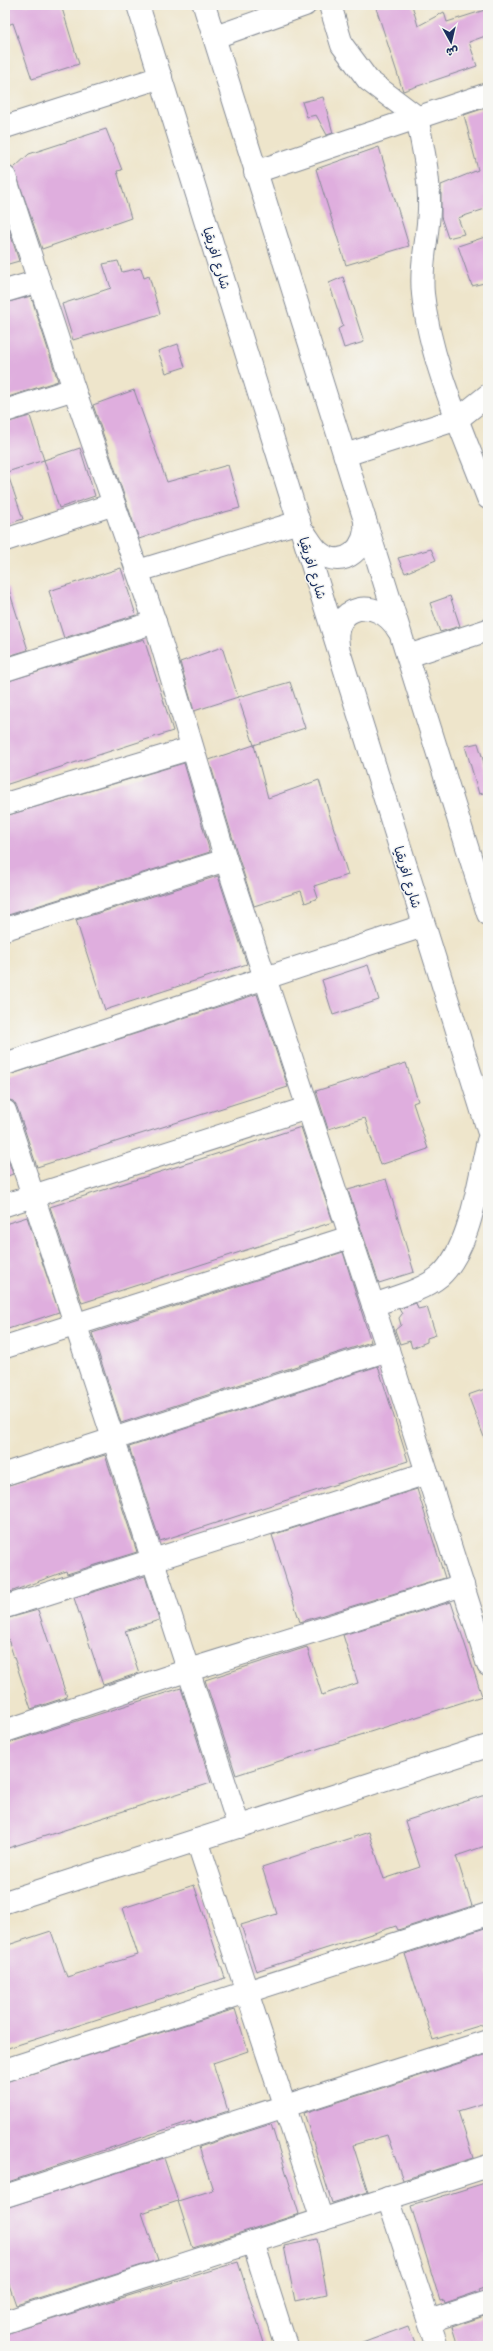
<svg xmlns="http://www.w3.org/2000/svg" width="493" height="2351" font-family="'Comic Neue','Playpen Sans Arabic',sans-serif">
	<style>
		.building { fill: #dfaede }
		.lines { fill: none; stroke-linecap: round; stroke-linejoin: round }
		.minor-casing { stroke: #848a94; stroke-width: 24 }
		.minor { stroke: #fff; stroke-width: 22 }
		.labels { text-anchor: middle; stroke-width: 3; stroke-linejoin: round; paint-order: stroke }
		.street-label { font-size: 13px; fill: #1b2f5e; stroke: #f6f6f2 }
	</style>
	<rect width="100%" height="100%" fill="#f6f6f2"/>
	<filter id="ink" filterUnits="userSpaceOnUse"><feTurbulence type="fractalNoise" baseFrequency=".025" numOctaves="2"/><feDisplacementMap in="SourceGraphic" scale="8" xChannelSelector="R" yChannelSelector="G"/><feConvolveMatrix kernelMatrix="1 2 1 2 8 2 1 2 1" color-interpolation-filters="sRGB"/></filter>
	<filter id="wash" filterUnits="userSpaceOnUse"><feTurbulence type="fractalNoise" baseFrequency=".012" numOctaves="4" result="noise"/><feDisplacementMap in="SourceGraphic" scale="16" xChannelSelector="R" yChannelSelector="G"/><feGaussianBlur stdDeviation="0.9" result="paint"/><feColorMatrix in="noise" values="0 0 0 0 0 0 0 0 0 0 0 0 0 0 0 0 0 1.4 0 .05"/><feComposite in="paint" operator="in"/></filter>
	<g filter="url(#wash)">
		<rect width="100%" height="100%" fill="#eee5cb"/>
		<g id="blocks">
			<g class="building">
				<polygon points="5,5 61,5 79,64 32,79 13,23 5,26"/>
				<polygon points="375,5 412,5 418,26 444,12 447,22 488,9 488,35 469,42 477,66 403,91"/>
				<polygon points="323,97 333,133 327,135 316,115 307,117 302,102"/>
				<polygon points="488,107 488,208 458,218 464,234 448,238 441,217 441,185 478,170 464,115"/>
				<polygon points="106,129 122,170 117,171 131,218 42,249 14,168 29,154"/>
				<polygon points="379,147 409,246 346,265 316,169"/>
				<polygon points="5,217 19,261 5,265"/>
				<polygon points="488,236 488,282 472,286 458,246"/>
				<polygon points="118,261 122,272 141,268 144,278 149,276 160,314 73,340 62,304 111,288 103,264"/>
				<polygon points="343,277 364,342 344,348 338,329 343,326 329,283"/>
				<polygon points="31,296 58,381 5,398 5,303"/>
				<polygon points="178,344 185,367 166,373 158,351"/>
				<polygon points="134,390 167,482 228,465 240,508 195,520 139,539 93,405"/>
				<polygon points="30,416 44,460 7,472 23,519 5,525 5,423"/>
				<polygon points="80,448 95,496 59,508 44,460"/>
				<polygon points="431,549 436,560 405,573 398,558"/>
				<polygon points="121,568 136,615 64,638 49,591"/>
				<polygon points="8,587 28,650 5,657 5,588"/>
				<polygon points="450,596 460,626 440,632 430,603"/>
				<polygon points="144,639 173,731 5,785 5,682"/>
				<polygon points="222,647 238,697 194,711 180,662"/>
				<polygon points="290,682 305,728 254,745 238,697"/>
				<polygon points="478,743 488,776 488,792 479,794 465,746"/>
				<polygon points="254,745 268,798 319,780 348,875 314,886 318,898 305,903 301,891 254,906 238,856 209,760"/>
				<polygon points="184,763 210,852 5,916 5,816"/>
				<polygon points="218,876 247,964 105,1010 76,920"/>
				<polygon points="368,965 379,1000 333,1015 322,980"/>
				<polygon points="257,994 288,1087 37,1167 17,1107 13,1101 5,1099 5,1087 10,1086 6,1076"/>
				<polygon points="406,1063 418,1101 413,1103 428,1149 380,1165 365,1118 328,1129 316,1091"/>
				<polygon points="301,1127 333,1222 82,1303 50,1207"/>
				<polygon points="5,1151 13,1174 5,1177"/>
				<polygon points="386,1179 414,1272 379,1283 348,1190"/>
				<polygon points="27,1217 59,1312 5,1330 5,1224"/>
				<polygon points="343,1252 371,1342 121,1423 92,1333"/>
				<polygon points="416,1303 418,1309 427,1307 436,1335 427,1338 427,1342 412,1348 410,1341 400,1344 395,1330 401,1325 399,1318 402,1314 399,1309"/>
				<polygon points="378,1366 408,1461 160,1541 129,1447"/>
				<polygon points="488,1388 488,1445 487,1445 468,1395"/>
				<polygon points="105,1455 137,1552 67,1574 66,1571 5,1594 5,1486"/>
				<polygon points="417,1489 445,1578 300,1622 272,1535"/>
				<polygon points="145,1576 159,1620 125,1631 139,1673 103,1685 74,1598"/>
				<polygon points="451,1602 482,1696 236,1775 205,1680 307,1647 322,1695 358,1683 343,1635"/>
				<polygon points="38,1610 67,1697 31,1709 5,1630 5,1619"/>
				<polygon points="181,1688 211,1783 5,1849 5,1744"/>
				<polygon points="488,1794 488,1845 456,1856 472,1906 398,1930 396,1926 256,1971 241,1925 277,1914 262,1867 369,1832 384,1879 420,1867 405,1821"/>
				<polygon points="194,1885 225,1978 5,2049 5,1946 51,1931 67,1977 102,1966 138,1955 123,1908"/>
				<polygon points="488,1927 488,2023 433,2040 405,1954"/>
				<polygon points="235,2009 248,2051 213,2063 228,2111 192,2123 191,2121 5,2183 5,2082"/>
				<polygon points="488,2054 488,2102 458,2111 473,2158 403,2180 387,2135 353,2145 368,2192 332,2203 304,2113"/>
				<polygon points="271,2124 299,2214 193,2248 178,2201 213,2190 199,2147"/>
				<polygon points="164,2158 178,2201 142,2213 158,2260 16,2305 5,2273 5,2208"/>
				<polygon points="488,2182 488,2286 479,2289 480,2291 445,2303 444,2300 440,2301 411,2206"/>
				<polygon points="317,2239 327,2294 295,2301 284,2246"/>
				<polygon points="238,2262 265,2346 5,2346 5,2334"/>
				<polygon points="487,2315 488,2346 458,2346 452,2327"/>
				<polygon points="408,2326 416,2346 357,2346 357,2345"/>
			</g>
		</g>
	</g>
	<g filter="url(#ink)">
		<use href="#blocks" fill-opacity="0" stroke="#848a94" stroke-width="1"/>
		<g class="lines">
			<g class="minor-casing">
				<g id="minor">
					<polyline points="138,5 488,1130"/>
					<polyline points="204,5 488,914"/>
					<path d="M 330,5 L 342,45 L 368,80 L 417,117 C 423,148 430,178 429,210 C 428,238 420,266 423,294 C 430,363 464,434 488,498"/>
					<polyline points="215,37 305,5"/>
					<polyline points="5,127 161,77"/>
					<polyline points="255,172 488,94"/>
					<polyline points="5,177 74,389 155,622 226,860 388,1350 488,1665"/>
					<polyline points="5,291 39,281"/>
					<polyline points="5,411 74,389"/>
					<polyline points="345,455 458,419 488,395"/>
					<path d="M 306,535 C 310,541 314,548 319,552 C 344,572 369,546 365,520"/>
					<polyline points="5,540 114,504"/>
					<polyline points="138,571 299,522"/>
					<path d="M 338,645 C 331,605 378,595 398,630"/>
					<polyline points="408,656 488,630"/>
					<polyline points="5,670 155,622"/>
					<polyline points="5,804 192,748"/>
					<polyline points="5,929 226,860"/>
					<polyline points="5,1064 423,926"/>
					<path d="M 5,1111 C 84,1349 163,1588 239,1827"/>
					<polyline points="5,1205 307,1108"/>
					<path d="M 373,1305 C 395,1297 422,1291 440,1276 C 471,1248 478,1181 488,1141"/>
					<polyline points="5,1347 350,1237"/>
					<polyline points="5,1474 388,1350"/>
					<polyline points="5,1607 427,1473"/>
					<polyline points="5,1731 189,1670 463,1585"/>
					<polyline points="197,1840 322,2220"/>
					<polyline points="5,1902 488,1746"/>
					<polyline points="5,2070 488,1914"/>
					<polyline points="5,2196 488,2041"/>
					<polyline points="388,2198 437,2346"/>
					<polyline points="253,2242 286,2346"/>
					<polyline points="429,2321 488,2302"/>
					<polyline points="5,2322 488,2166"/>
				</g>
			</g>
			<use href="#minor" class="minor"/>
		</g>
	</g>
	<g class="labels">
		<g class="street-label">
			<text transform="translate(217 258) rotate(73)" y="5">شارع افريقيا</text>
			<text transform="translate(313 568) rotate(73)" y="5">شارع افريقيا</text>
			<text transform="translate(408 877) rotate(73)" y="5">شارع افريقيا</text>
		</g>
	</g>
	<rect width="493" height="2351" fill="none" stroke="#f6f6f2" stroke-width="20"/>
	<g transform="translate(451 42) rotate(172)" stroke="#f6f6f2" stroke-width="3" paint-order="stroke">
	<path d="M0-3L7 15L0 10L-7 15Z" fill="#1b2f5e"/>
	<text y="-6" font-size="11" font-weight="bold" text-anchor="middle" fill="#1b2f5e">ش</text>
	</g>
</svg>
